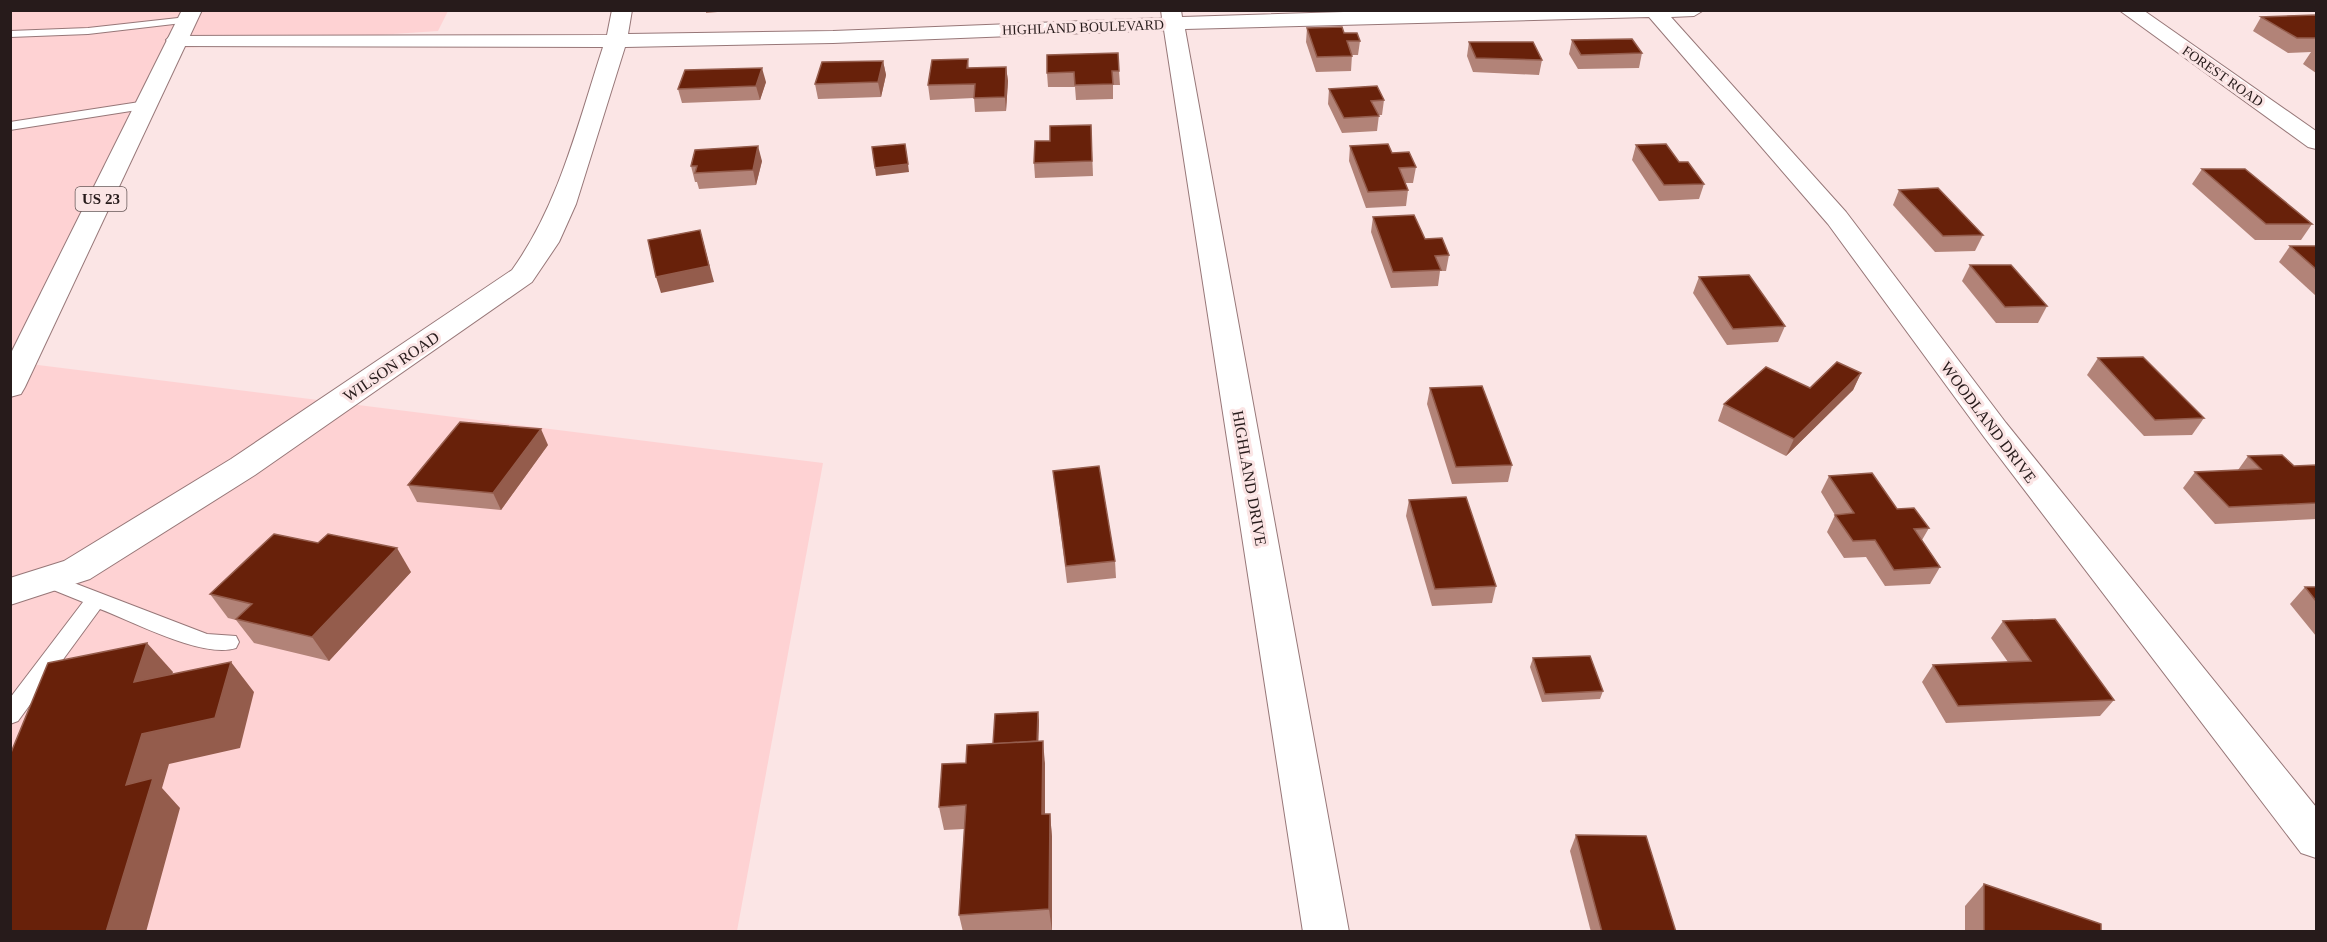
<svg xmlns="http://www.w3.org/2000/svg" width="2327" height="942" font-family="'Times New Roman',serif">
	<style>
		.built { fill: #fed2d3 }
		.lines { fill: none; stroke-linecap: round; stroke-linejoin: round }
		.service-casing { stroke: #977778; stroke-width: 2 }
		.minor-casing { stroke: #977778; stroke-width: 2 }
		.primary-casing { stroke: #977778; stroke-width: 2 }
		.service { fill: #fff; fill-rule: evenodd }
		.minor { fill: #fff; fill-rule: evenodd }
		.primary { fill: #fff; fill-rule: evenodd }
		.wall { fill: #b28378 }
		.shaded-wall { fill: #945c4c }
		.building { fill: #68210a; stroke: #945c4c; stroke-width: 1.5 }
		.labels { text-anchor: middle; stroke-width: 6; stroke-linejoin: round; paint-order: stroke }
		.far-street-label { font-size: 14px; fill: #271b1b; stroke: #fbe5e5 }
		.shield { fill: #fbe5e5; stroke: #675858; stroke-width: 1.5 }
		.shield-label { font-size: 15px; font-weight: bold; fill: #271b1b }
		.street-label { font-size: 16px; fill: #271b1b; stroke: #fbe5e5 }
	</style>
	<rect width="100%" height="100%" fill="#fbe5e5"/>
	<polygon class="built" points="10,11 448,11 438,31 168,49 14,362 823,463 737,931 11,931"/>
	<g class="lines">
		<g class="service-casing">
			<g id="service">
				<polygon points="187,17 193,20 191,22 88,34 10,37 10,31 88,28"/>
				<polygon points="146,101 150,102 150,108 10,130 10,122"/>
				<path d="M 48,573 L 207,634 L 236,636 L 239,642 L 236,648 C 203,659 134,622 100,609 L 18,721 L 10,724 L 10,698 L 83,602 L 41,585 L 38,580 L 41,575 Z"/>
			</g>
		</g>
		<g class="minor-casing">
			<g id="minor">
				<path d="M 612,10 L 632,10 L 628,34 L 833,31 L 1162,18 L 1161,10 L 1181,10 L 1182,17 L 1409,10 L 1704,10 L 1694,16 L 1671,17 L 1846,212 L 2006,423 L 2316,807 L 2316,858 L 2301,853 L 1984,437 L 1828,224 L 1649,17 L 1185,29 L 1349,932 L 1303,932 L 1164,30 L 833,43 L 625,47 L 576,204 L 559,242 L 532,282 L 255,475 L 90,579 L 10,605 L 10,578 L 64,561 L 231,459 L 512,270 C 559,205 578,123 603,47 L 177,46 L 170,44 L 166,40 L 170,36 L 607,35 Z"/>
				<polygon points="2119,10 2143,10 2316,131 2316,149 2308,147"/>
			</g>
		</g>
		<g class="primary-casing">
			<polygon id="primary" points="182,10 202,10 25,387 21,394 10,397 10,355"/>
		</g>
		<use href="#service" class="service"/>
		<use href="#minor" class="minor"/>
		<use href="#primary" class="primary"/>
	</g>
	<g class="wall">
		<polygon points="706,10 741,10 706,13"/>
		<polygon points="2316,15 2316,73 2303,64 2311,52 2288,53 2253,31 2261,17"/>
		<polygon points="1307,28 1344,33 1360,41 1358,55 1352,55 1351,71 1316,72 1306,42"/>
		<polygon points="1572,40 1642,53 1639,68 1578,69 1569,54"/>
		<polygon points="1469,42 1542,60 1539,75 1473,72 1467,56"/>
		<polygon points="968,59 969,68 1006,67 1008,81 1006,111 975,112 974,98 930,100 928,85"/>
		<polygon points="883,61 886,75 881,97 818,99 815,84"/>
		<polygon points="1119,71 1120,85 1113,85 1113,99 1076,100 1075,87 1048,87 1047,73"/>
		<polygon points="766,82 760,100 682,103 678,89"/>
		<polygon points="1329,89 1384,100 1382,115 1379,115 1377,131 1342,133 1328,104"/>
		<polygon points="1091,125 1093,176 1035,178 1034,163 1050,141"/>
		<polygon points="1636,145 1679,162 1704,184 1699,199 1659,201 1632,160"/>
		<polygon points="1350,146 1392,153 1416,167 1413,183 1405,183 1408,190 1406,206 1366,208 1349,161"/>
		<polygon points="762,161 756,185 699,189 697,182 695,182 691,166"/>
		<polygon points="2202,169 2312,224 2301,240 2255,240 2192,184"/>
		<polygon points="1899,190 1983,235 1975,251 1935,252 1893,205"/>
		<polygon points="1373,217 1425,239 1449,255 1446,271 1440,271 1438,286 1391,288 1371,232"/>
		<polygon points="2290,246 2316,246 2316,296 2279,262"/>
		<polygon points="1970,265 2047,306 2038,323 1996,323 1962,281"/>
		<polygon points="1699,277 1785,326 1778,342 1727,345 1693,293"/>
		<polygon points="2098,358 2204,418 2192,435 2144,436 2087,375"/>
		<polygon points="1861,373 1853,390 1786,456 1718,421 1724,404 1810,388"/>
		<polygon points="1430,388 1512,465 1508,482 1452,484 1427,404"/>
		<polygon points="548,445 501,510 417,502 408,485"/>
		<polygon points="2248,456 2294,466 2316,465 2316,519 2215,524 2183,488 2195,472 2238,470"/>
		<polygon points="1053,471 1115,561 1116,578 1067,583"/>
		<polygon points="1829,476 1897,509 1929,528 1922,540 1940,567 1930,584 1885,586 1866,557 1844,558 1827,532 1835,515 1821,492"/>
		<polygon points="1409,500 1496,586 1492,603 1432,606 1406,516"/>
		<polygon points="411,572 329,661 254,643 236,620 228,618 210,594"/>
		<polygon points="2305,587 2316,587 2316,636 2290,604"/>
		<polygon points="2003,621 2114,700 2100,716 1946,723 1922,682 1933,665 2008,662 1991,638"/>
		<polygon points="1533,658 1603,691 1600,699 1542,702 1530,667"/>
		<polygon points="1039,720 1038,741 1045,764 1045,814 1050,814 1052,837 1052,931 963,932 959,915 964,829 944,830 939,807 966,763"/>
		<polygon points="1576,835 1676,932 1591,932 1570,851"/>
		<polygon points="1984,884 2101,932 1965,932 1965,906"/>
	</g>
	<g class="shaded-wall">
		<polygon points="883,61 886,75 881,97 878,82"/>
		<polygon points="1006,67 1008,81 1006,111 1005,97"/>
		<polygon points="762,68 766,82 760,100 756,86"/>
		<polygon points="758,146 762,161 756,185 753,170"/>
		<polygon points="908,164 909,172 876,176 875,168"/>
		<polygon points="700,230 714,282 661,293 656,277"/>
		<polygon points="1861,373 1853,390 1786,456 1794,439"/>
		<polygon points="541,429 548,445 501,510 493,493"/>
		<polygon points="397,548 411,572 329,661 312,637"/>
		<polygon points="147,643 173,672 160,712 134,682"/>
		<polygon points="231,662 254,692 240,748 169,764 162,788 180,808 146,932 106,932 126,785 142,734"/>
		<polygon points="1038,712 1039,720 1038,754 1037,746"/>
		<polygon points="1043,741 1045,764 1045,837 1042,814"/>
		<polygon points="1050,814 1052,837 1052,931 1049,909"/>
	</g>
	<g class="building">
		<polygon points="2316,15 2316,38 2297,38 2261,17"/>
		<polygon points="1342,27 1344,33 1357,33 1360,41 1347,41 1352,56 1317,57 1307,28"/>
		<polygon points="1632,39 1642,53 1581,55 1572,40"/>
		<polygon points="1469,42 1533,42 1542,60 1476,58"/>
		<polygon points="1118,53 1119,71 1112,71 1113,84 1075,85 1074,72 1047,73 1047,55"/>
		<polygon points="968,59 967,68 1006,67 1005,97 974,98 975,84 928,85 932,60"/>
		<polygon points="883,61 878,82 815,84 822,62"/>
		<polygon points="762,68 756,86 678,89 685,70"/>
		<polygon points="1377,86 1384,100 1371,101 1379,116 1344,118 1329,89"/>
		<polygon points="1091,125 1092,161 1034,163 1035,141 1050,141 1050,126"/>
		<polygon points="905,144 908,164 875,168 872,147"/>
		<polygon points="1388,144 1392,153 1409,152 1416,167 1399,168 1408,190 1368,192 1350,146"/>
		<polygon points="1666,144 1679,162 1688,162 1704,184 1664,185 1636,145"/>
		<polygon points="758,146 753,170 695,173 697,166 691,166 695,150"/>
		<polygon points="2202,169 2245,169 2312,224 2266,224"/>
		<polygon points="1938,188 1983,235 1943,236 1899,190"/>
		<polygon points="1414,215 1425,239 1442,238 1449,255 1435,256 1441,270 1393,272 1373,217"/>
		<polygon points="700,230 709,266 656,277 648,240"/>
		<polygon points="2290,246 2316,246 2316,269"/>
		<polygon points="1970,265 2011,265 2047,306 2005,307"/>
		<polygon points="1749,275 1785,326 1733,329 1699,277"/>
		<polygon points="2143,357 2204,418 2155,420 2098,358"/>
		<polygon points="1837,362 1861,373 1794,439 1724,404 1766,367 1810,388"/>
		<polygon points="1482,386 1512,465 1456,467 1430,388"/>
		<polygon points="460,422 541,429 493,493 408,485"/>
		<polygon points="2282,455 2294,466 2316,465 2316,503 2229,507 2195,472 2261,469 2248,456"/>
		<polygon points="1099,466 1115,561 1066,566 1053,471"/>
		<polygon points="1872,473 1897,509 1914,508 1929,528 1914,529 1940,567 1894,570 1875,540 1853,541 1835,515 1854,513 1829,476"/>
		<polygon points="1466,497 1496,586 1435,589 1409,500"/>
		<polygon points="274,534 318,543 328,534 397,548 312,637 236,619 252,604 210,594"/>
		<polygon points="2305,587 2316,587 2316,601"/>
		<polygon points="2055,619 2114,700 1958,706 1933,665 2031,661 2003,621"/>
		<polygon points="147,643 134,682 231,662 215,718 142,734 126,785 153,778 106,932 10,932 10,755 48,663"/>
		<polygon points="1590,656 1603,691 1545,694 1533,658"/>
		<polygon points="1038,712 1037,741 993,744 995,714"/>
		<polygon points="1043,741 1042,814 1050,814 1049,909 959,915 966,805 939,807 942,764 966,763 967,745"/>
		<polygon points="1576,835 1646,836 1676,932 1602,932"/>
		<polygon points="1984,884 2101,924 2101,932 1984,932"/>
	</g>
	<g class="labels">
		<g class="far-street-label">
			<text transform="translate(1083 27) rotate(-2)" y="5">HIGHLAND BOULEVARD</text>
			<text transform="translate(2223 76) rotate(35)" y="5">FOREST ROAD</text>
		</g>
		<rect class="shield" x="75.5" y="187" width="51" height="24" rx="4.5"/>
		<g class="shield-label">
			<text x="101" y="204">US 23</text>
		</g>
		<g class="street-label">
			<text transform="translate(391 366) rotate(-34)" y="6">WILSON ROAD</text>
			<text transform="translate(1989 422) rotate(53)" y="6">WOODLAND DRIVE</text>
			<text transform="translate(1250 478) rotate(80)" y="6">HIGHLAND DRIVE</text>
		</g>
	</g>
	<rect width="2327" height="942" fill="none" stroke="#271b1b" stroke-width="24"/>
</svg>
